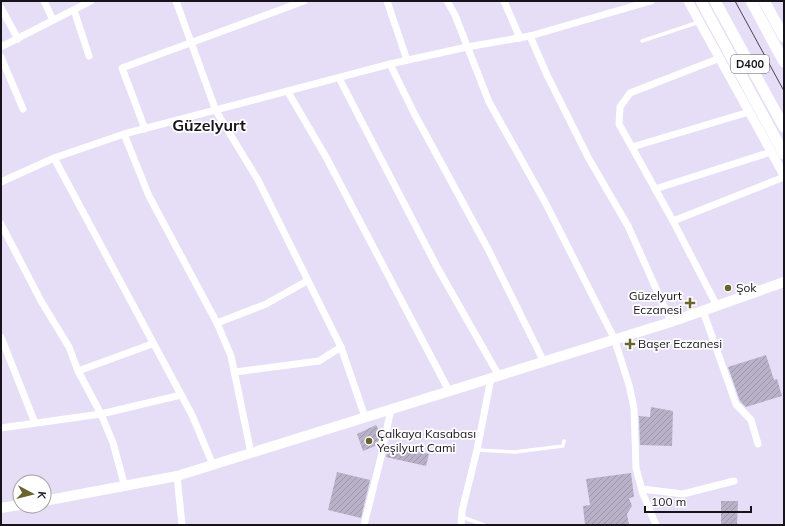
<svg xmlns="http://www.w3.org/2000/svg" width="785" height="526" font-family="Mulish,sans-serif">
	<style>
		.building { fill: url(#building-hatch) }
		.lines { fill: none; stroke-linecap: round; stroke-linejoin: round }
		.service { stroke: #fff; stroke-width: 3.5 }
		.minor { stroke: #fff; stroke-width: 7 }
		.tertiary { stroke: #fff; stroke-width: 9 }
		.secondary { stroke: #fff; stroke-width: 10 }
		.trunk { stroke: #fff; stroke-width: 11 }
		.tram { stroke: #47434f; stroke-width: 1 }
		.poi-dot { fill: #6a622f; stroke: #fff; stroke-width: 1.5 }
		.labels { text-anchor: middle; stroke-width: 3.5; stroke-linejoin: round; paint-order: stroke }
		.shield { fill: #fff; stroke: #5c5a5f; stroke-width: 1 }
		.shield-label { font-size: 11px; font-weight: bold; fill: #16131b }
		.poi-label { font-size: 12px; fill: #16131b; stroke: #fff; text-anchor: start }
		.district-label { font-size: 16px; font-weight: bold; fill: #16131b; stroke: #fff }
	</style>
	<defs>
		<pattern id="building-hatch" width="6" height="6" patternUnits="userSpaceOnUse"><rect width="6" height="6" fill="#b9b1c8"/><path d="M-1 1l2-2M0 6l6-6M5 7l2-2" fill="none" stroke="#9e97ab"/></pattern>
	</defs>
	<rect width="100%" height="100%" fill="#e6ddf6"/>
	<g class="building">
		<polygon points="766,355 774,380 777,379 782,396 746,407 740,401 728,367"/>
		<polygon points="651,407 673,411 672,446 640,445 639,416 650,417"/>
		<polygon points="376,425 381,434 379,440 375,446 363,451 357,434"/>
		<polygon points="389,445 429,454 426,466 386,457"/>
		<polygon points="337,472 370,480 361,518 328,510"/>
		<polygon points="631,473 634,497 629,498 632,506 627,514 629,525 585,525 583,506 590,505 586,479"/>
		<polygon points="721,501 738,501 737,525 721,525"/>
	</g>
	<g class="lines">
		<g class="service">
			<polyline points="642,41 699,22"/>
			<polyline points="477,450 515,452 563,446 564,441"/>
			<polyline points="462,517 484,525"/>
		</g>
		<g class="minor">
			<polyline points="44,1 53,20"/>
			<polyline points="176,1 216,111 258,180 341,347 365,417"/>
			<polyline points="387,1 407,60"/>
			<polyline points="447,1 455,15 489,102 545,202 614,338 629,385 634,408 636,468 643,494 656,525"/>
			<polyline points="504,1 520,38"/>
			<polyline points="1,8 18,39"/>
			<polyline points="74,10 89,56"/>
			<polyline points="530,36 547,75 589,159 628,226 671,322"/>
			<polyline points="1,47 91,1"/>
			<polyline points="1,57 23,109"/>
			<polyline points="390,64 414,113 488,249 544,362"/>
			<polyline points="339,78 437,267 499,376"/>
			<polyline points="288,92 326,157 449,391"/>
			<polyline points="145,129 122,68 304,1"/>
			<polyline points="124,134 149,196 217,323 231,356 251,453"/>
			<polyline points="632,147 749,112"/>
			<polyline points="54,158 192,415 213,465"/>
			<polyline points="1,182 54,158 124,134 390,64 467,47 530,36 651,1"/>
			<polyline points="655,189 771,152"/>
			<polyline points="673,221 784,177"/>
			<polyline points="1,224 41,301 69,347 78,371 101,414 113,443 125,487"/>
			<polyline points="717,306 673,221 619,124 620,107 630,93 720,58"/>
			<polyline points="703,311 736,404 751,420 758,444"/>
			<polyline points="217,323 266,304 307,281"/>
			<polyline points="1,337 35,423"/>
			<polyline points="78,371 152,344"/>
			<polyline points="235,372 319,361 341,347"/>
			<polyline points="1,428 101,414 181,395"/>
			<polyline points="177,476 182,525"/>
			<polyline points="642,489 683,494 734,481"/>
			<polyline points="364,525 381,457 391,409"/>
			<polyline points="461,525 462,511 477,450 491,378"/>
		</g>
		<polyline class="tertiary" points="688,1 784,175"/>
		<g class="secondary">
			<polyline points="44,501 177,476 671,322 784,282"/>
			<polyline points="1,508 20,505"/>
		</g>
		<g class="trunk">
			<polyline points="701,1 784,154"/>
			<polyline points="715,1 784,127"/>
			<polyline points="751,1 784,62"/>
			<polyline points="764,1 784,37"/>
		</g>
		<polyline class="tram" points="735,1 784,91"/>
	</g>
	<g class="poi-dot">
		<circle cx="728" cy="288" r="4"/>
		<path d="M688 297h4v4h4v4h-4v4h-4v-4h-4v-4h4z"/>
		<path d="M628 338h4v4h4v4h-4v4h-4v-4h-4v-4h4z"/>
		<circle cx="369" cy="441" r="4"/>
	</g>
	<g class="labels">
		<rect class="shield" x="731" y="55" width="38" height="18" rx="3"/>
		<g class="shield-label">
			<text x="750" y="68">D400</text>
		</g>
		<g class="poi-label">
			<text x="736" y="292">Şok</text>
			<text x="682" y="300" text-anchor="end">Güzelyurt<tspan x="682" dy="14">Eczanesi</tspan></text>
			<text x="638" y="348">Başer Eczanesi</text>
			<text x="377" y="438">Çalkaya Kasabası<tspan x="377" dy="14">Yeşilyurt Cami</tspan></text>
		</g>
		<g class="district-label">
			<text x="209" y="131">Güzelyurt</text>
		</g>
	</g>
	<rect width="785" height="526" fill="none" stroke="#16131b" stroke-width="4"/>
	<g transform="translate(32 494) rotate(97)"><circle r="19" fill="#ffffff" stroke="#a2a1a4"/>
	<path d="M0-3L7 15L0 10L-7 15Z" fill="#6a622f"/>
	<text y="-6" font-size="11" font-weight="bold" text-anchor="middle" fill="#16131b">K</text>
	</g>
	<path d="M645 506v6h106v-6" fill="none" stroke="#16131b" stroke-width="2"/>
	<text x="651" y="506" font-size="12" fill="#16131b" stroke="#ffffff" stroke-width="3" paint-order="stroke">100 m</text>
</svg>
